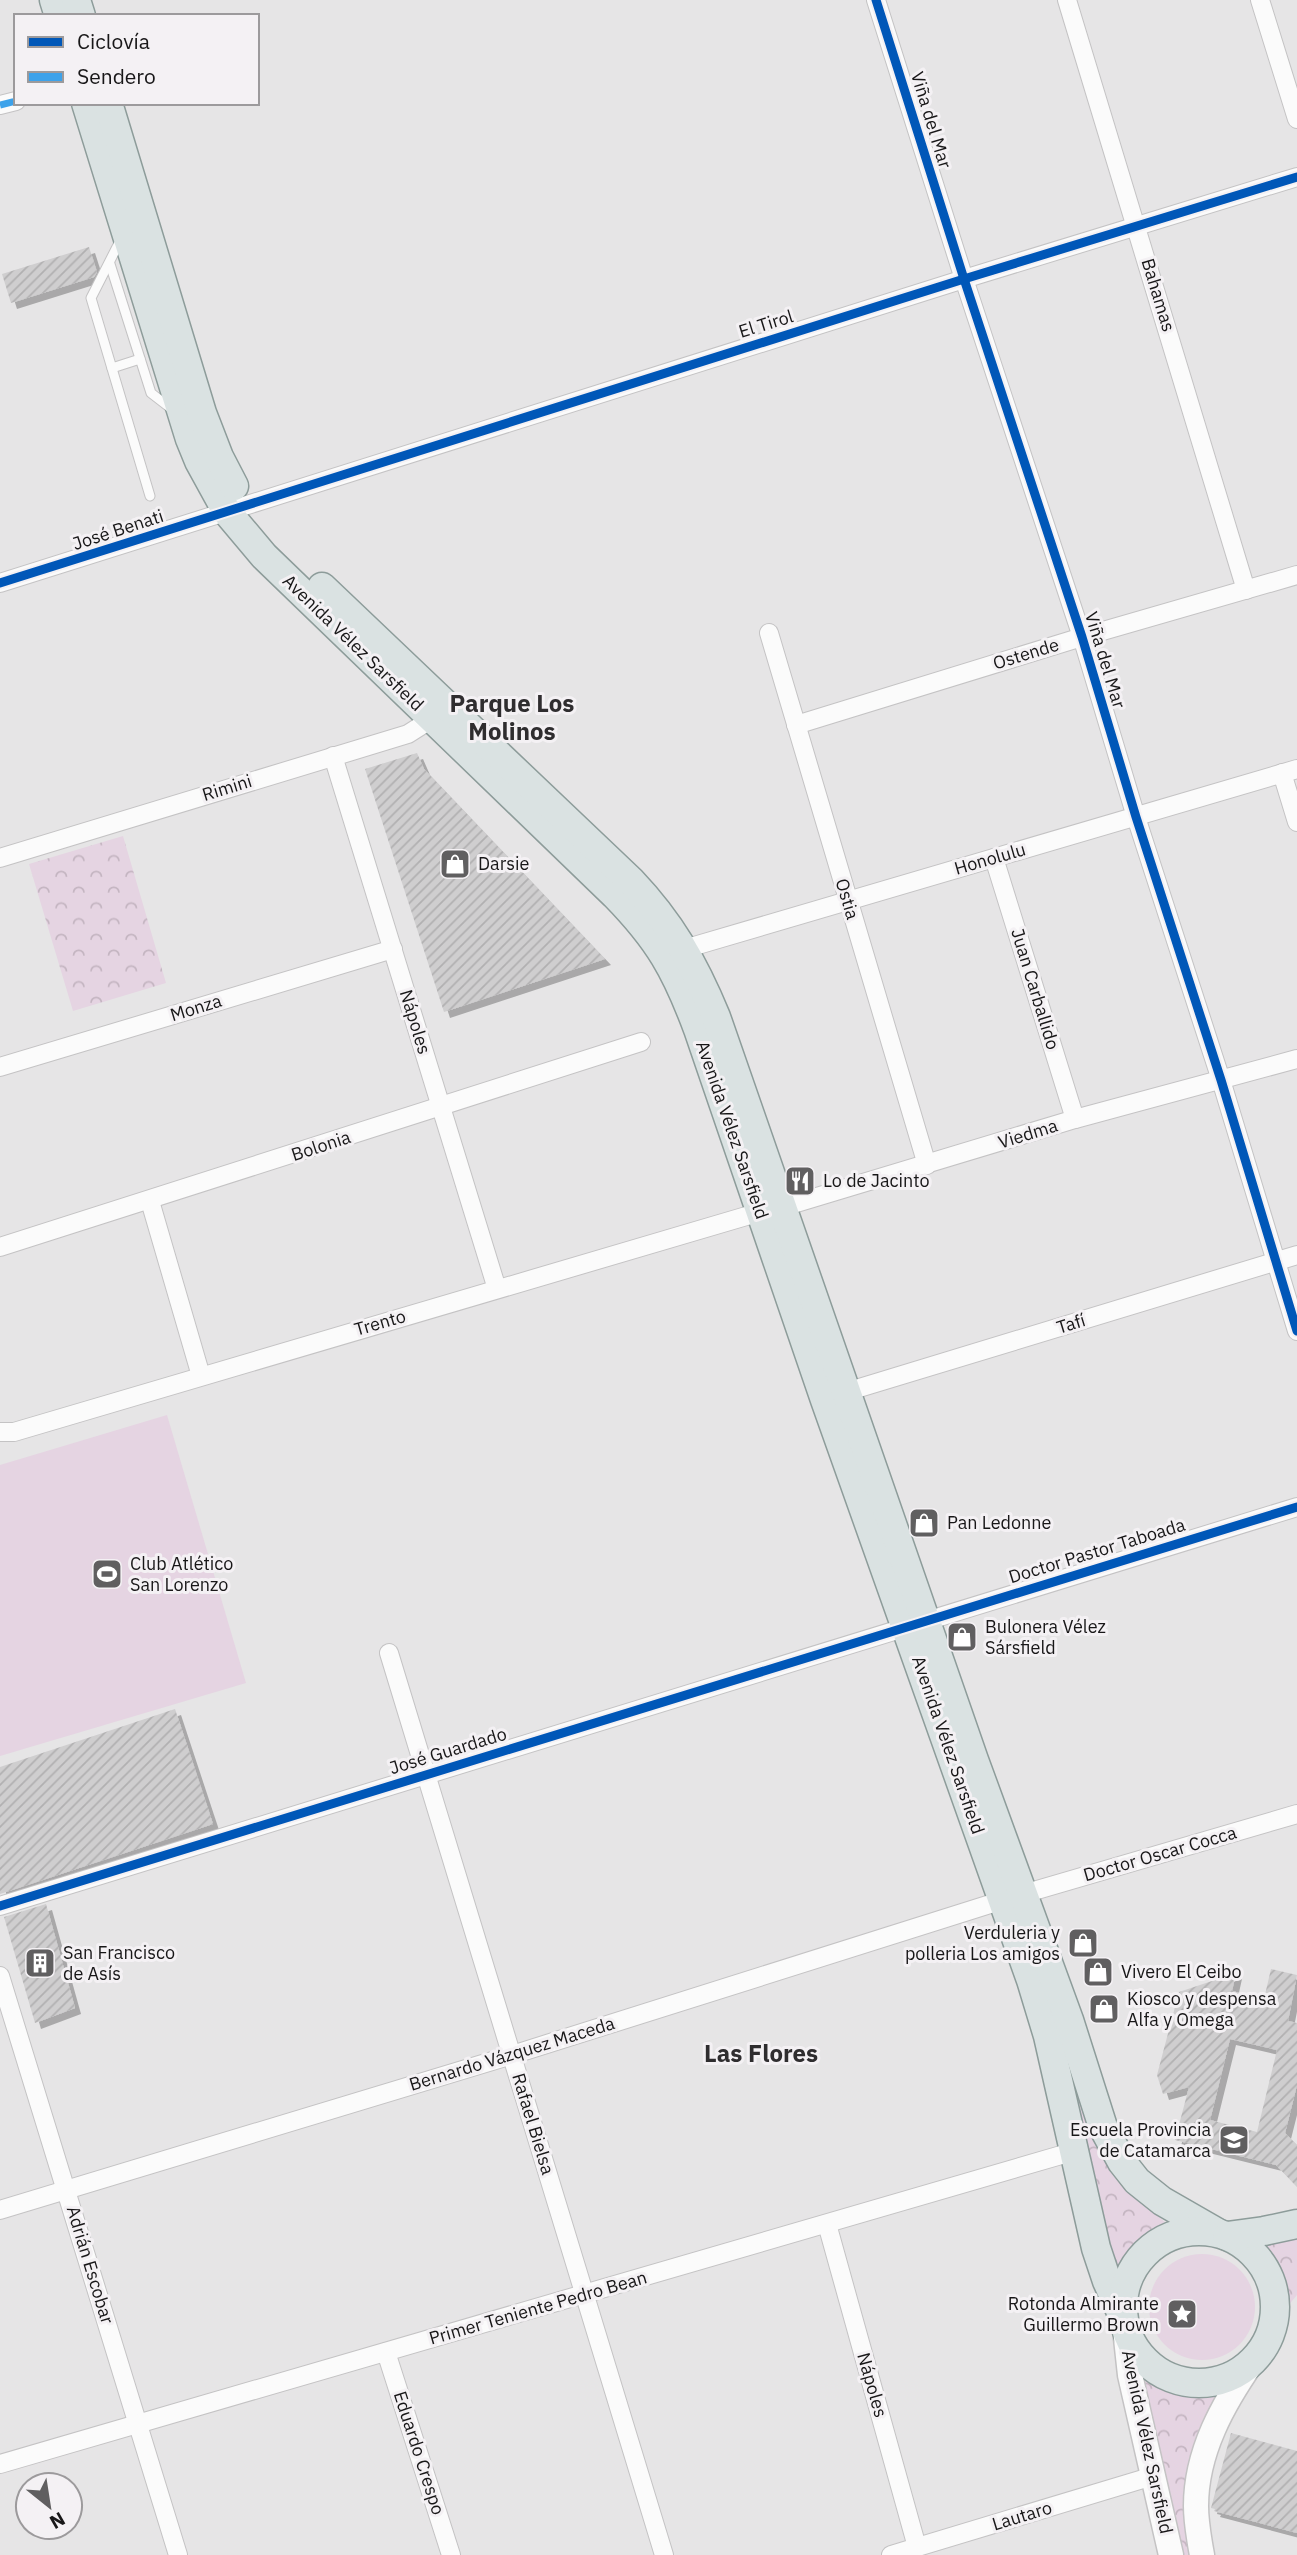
<svg xmlns="http://www.w3.org/2000/svg" width="1297" height="2555" font-family="'IBM Plex Sans',sans-serif">
	<style>
		.grass { fill: #e5d4e2 }
		.park { fill: url(#park-crowns) }
		.building { fill: url(#building-hatch); fill-rule: evenodd; filter: url(#shadow) }
		.lines { fill: none; stroke-linecap: round; stroke-linejoin: round }
		.service-casing { stroke: #c4c3c4; stroke-width: 11 }
		.minor-casing { stroke: #c4c3c4; stroke-width: 20 }
		.secondary-casing { stroke: #c4c3c4; stroke-width: 27 }
		.primary-casing { stroke: #8d9c9a; stroke-width: 31 }
		.service { stroke: #fbfbfb; stroke-width: 9 }
		.minor { stroke: #fbfbfb; stroke-width: 18 }
		.secondary { stroke: #fbfbfb; stroke-width: 24 }
		.primary { stroke: #dae2e2; stroke-width: 28 }
		.quiet { stroke: #3da2ea; stroke-width: 7; stroke-dasharray: 14 7; stroke-linecap: butt }
		.cycleway-casing { stroke: #f4f1f4; stroke-width: 13 }
		.cycleway { stroke: #0057b8; stroke-width: 9 }
		.labels { text-anchor: middle; stroke-width: 6; stroke-linejoin: round; paint-order: stroke }
		.street-label { font-size: 18px; fill: #181718; stroke: #f4f1f4 }
		.poi-label { font-size: 18px; fill: #181718; stroke: #f4f1f4; text-anchor: start }
		.district-label { font-size: 24px; font-weight: bold; fill: #2f2d2f; stroke: #f4f1f4 }
	</style>
	<defs>
		<pattern id="park-crowns" width="20" height="18" patternUnits="userSpaceOnUse" patternTransform="scale(1.75)"><rect width="20" height="18" fill="#e5d4e2"/><path d="M2 6a3 3 0 1 1 6 0M12 15a3 3 0 1 1 6 0" fill="none" stroke="#c4b5c1"/></pattern>
		<pattern id="building-hatch" width="6" height="6" patternUnits="userSpaceOnUse" patternTransform="scale(1.75)"><rect width="6" height="6" fill="#cfcecf"/><path d="M-1 1l2-2M0 6l6-6M5 7l2-2" fill="none" stroke="#b1b0b1"/></pattern>
		<filter id="shadow"><feDropShadow dx="6" dy="6" stdDeviation="0" flood-color="#0004"/></filter>
	</defs>
	<rect width="100%" height="100%" fill="#e6e5e6"/>
	<g class="grass">
		<polygon points="167,1415 246,1683 0,1756 0,1465"/>
		<circle cx="1202" cy="2307" r="53"/>
	</g>
	<g class="park">
		<polygon points="123,836 166,983 73,1011 29,864"/>
		<polygon points="1065,2052 1142,2203 1165,2222 1146,2234 1115,2268"/>
		<path d="M 1297,2236 L 1297,2295 L 1287,2307 C 1281,2275 1280,2261 1253,2241 Z"/>
		<path d="M 1142,2374 L 1159,2388 L 1183,2392 L 1216,2389 C 1212,2417 1196,2441 1189,2467 C 1181,2495 1186,2527 1193,2555 L 1180,2555 Z"/>
	</g>
	<g class="building">
		<polygon points="89,247 97,272 94,277 11,303 2,274"/>
		<polygon points="417,753 424,769 605,959 444,1012 365,769"/>
		<polygon points="175,1709 213,1824 0,1894 0,1767"/>
		<polygon points="46,1904 75,2008 35,2023 4,1917"/>
		<path d="M 1271,1969 L 1297,1975 L 1288,2021 L 1297,2023 L 1297,2085 L 1285,2133 L 1297,2145 L 1297,2187 L 1276,2165 L 1175,2140 L 1189,2087 L 1163,2094 L 1157,2075 L 1179,1992 L 1236,1973 L 1232,1991 L 1264,1999 ZM 1230,2039 L 1277,2050 L 1257,2132 L 1210,2120 Z"/>
		<polygon points="1231,2433 1297,2451 1297,2533 1214,2511 1215,2509 1211,2508"/>
	</g>
	<g class="lines">
		<g class="service-casing">
			<g id="service">
				<polyline points="120,241 91,298 150,496"/>
				<polyline points="110,264 151,393 173,410"/>
				<polyline points="112,368 140,359"/>
			</g>
		</g>
		<g class="minor-casing">
			<g id="minor">
				<polyline points="876,0 964,279 1082,637 1136,817 1221,1080 1297,1331"/>
				<polyline points="1067,0 1246,590"/>
				<polyline points="1260,0 1297,119"/>
				<polyline points="0,105 16,101"/>
				<polyline points="0,583 964,279 1297,177"/>
				<polyline points="769,633 927,1165"/>
				<polyline points="796,725 1082,637 1297,575"/>
				<polyline points="333,756 497,1289"/>
				<polyline points="1282,773 1297,822"/>
				<polyline points="0,858 408,734 441,713"/>
				<polyline points="994,858 1075,1119"/>
				<polyline points="684,949 1297,769"/>
				<polyline points="0,1067 393,949"/>
				<polyline points="150,1201 201,1376"/>
				<polyline points="0,1247 641,1042"/>
				<polyline points="846,1392 1297,1255"/>
				<polyline points="0,1432 14,1432 760,1212 780,1208 1075,1119 1297,1059"/>
				<polyline points="389,1653 664,2555"/>
				<polyline points="0,1906 1297,1507"/>
				<polyline points="0,1976 178,2555"/>
				<polyline points="0,2210 512,2055 1003,1900 1297,1814"/>
				<polyline points="827,2224 917,2547"/>
				<polyline points="386,2352 451,2555"/>
				<polyline points="0,2464 1075,2151"/>
				<polyline points="891,2555 1153,2476"/>
			</g>
		</g>
		<g class="secondary-casing">
			<g id="secondary">
				<polyline points="1125,2329 1130,2375 1171,2555"/>
				<path d="M 1202,2555 C 1199,2539 1196,2523 1196,2506 C 1196,2452 1223,2404 1253,2361"/>
			</g>
		</g>
		<g class="primary-casing">
			<g id="primary">
				<polyline points="54,0 59,16"/>
				<polyline points="76,0 81,16"/>
				<path d="M 86,103 L 190,439 L 199,461 L 227,512 L 264,556 L 615,895 C 659,940 676,970 698,1029 L 825,1400 L 1031,1980 L 1048,2036 L 1096,2248 L 1107,2281 L 1121,2312"/>
				<polyline points="108,103 202,413 219,457 234,486"/>
				<path d="M 322,587 L 631,881 C 671,923 694,964 716,1017 L 974,1760 L 1069,2020 L 1103,2127 L 1122,2162 L 1137,2181 L 1162,2201 L 1216,2232"/>
				<circle cx="1199" cy="2307" r="76"/>
				<polyline points="1227,2236 1264,2231 1297,2224"/>
			</g>
		</g>
		<use href="#service" class="service"/>
		<use href="#minor" class="minor"/>
		<use href="#secondary" class="secondary"/>
		<use href="#primary" class="primary"/>
		<polyline class="quiet" points="0,105 16,101"/>
		<g class="cycleway-casing">
			<g id="cycleway">
				<polyline points="876,0 964,279 1082,637 1136,817 1221,1080 1297,1331"/>
				<polyline points="0,583 964,279 1297,177"/>
				<polyline points="0,1906 1297,1507"/>
			</g>
		</g>
		<use href="#cycleway" class="cycleway"/>
	</g>
	<defs>
		<g id="shop-square" transform="scale(1.575)"><rect x="-9" y="-9" width="18" height="18" rx="4" fill="#605f60" stroke="#f4f1f4"/><path d="M-5-2.5h2.3a2.7 3.5 0 0 1 5.4 0H5L5.5 6h-11ZM-1.5-2.5h3a1.5 2.3 0 0 0-3 0Z" fill="#fff"/></g>
		<g id="restaurant-square" transform="scale(1.575)"><rect x="-9" y="-9" width="18" height="18" rx="4" fill="#605f60" stroke="#f4f1f4"/><path d="M-5-6h1v4h1v-4h1v4h1v-4h1v5L-1.5 .5V6h-2V.5L-5-1ZM5-6V6H3V1.5H1.5Q1.5-4 5-6Z" fill="#fff"/></g>
		<g id="stadium-square" transform="scale(1.575)"><rect x="-9" y="-9" width="18" height="18" rx="4" fill="#605f60" stroke="#f4f1f4"/><path d="M0-5a6.5 5 0 1 0 0 10a6.5 5 0 1 0 0-10ZM-3.5-1.8h7v3.6h-7Z" fill="#fff"/></g>
		<g id="building-square" transform="scale(1.575)"><rect x="-9" y="-9" width="18" height="18" rx="4" fill="#605f60" stroke="#f4f1f4"/><path d="M-4-6H4V6H1V3H-1V6H-4ZM-2.5-4.3h1.7v1.8h-1.7ZM.8-4.3h1.7v1.8H.8ZM-2.5-1h1.7V.8h-1.7ZM.8-1h1.7V.8H.8Z" fill="#fff"/></g>
		<g id="school-square" transform="scale(1.575)"><rect x="-9" y="-9" width="18" height="18" rx="4" fill="#605f60" stroke="#f4f1f4"/><path d="M0-5L7-2L0 1L-7-2ZM-4 1L0 2.5L4 1V4Q0 6-4 4Z" fill="#fff"/></g>
		<g id="sight-square" transform="scale(1.575)"><rect x="-9" y="-9" width="18" height="18" rx="4" fill="#605f60" stroke="#f4f1f4"/><path d="M0-6L1.8-2.2L6-1.7L2.9 1.2L3.7 5.4L0 3.3L-3.7 5.4L-2.9 1.2L-6-1.7L-1.8-2.2Z" fill="#fff"/></g>
	</defs>
	<g fill-rule="evenodd">
		<use href="#shop-square" x="455" y="864"/>
		<use href="#restaurant-square" x="800" y="1181"/>
		<use href="#shop-square" x="924" y="1523"/>
		<use href="#stadium-square" x="107" y="1574"/>
		<use href="#shop-square" x="962" y="1637"/>
		<use href="#shop-square" x="1083" y="1943"/>
		<use href="#building-square" x="40" y="1963"/>
		<use href="#shop-square" x="1098" y="1972"/>
		<use href="#shop-square" x="1104" y="2009"/>
		<use href="#school-square" x="1234" y="2140"/>
		<use href="#sight-square" x="1182" y="2314"/>
	</g>
	<g class="labels">
		<g class="street-label">
			<text transform="translate(931 120) rotate(73)" y="6">Viña del Mar</text>
			<text transform="translate(1158 295) rotate(73)" y="6">Bahamas</text>
			<text transform="translate(766 324) rotate(-17)" y="6">El Tirol</text>
			<text transform="translate(118 530) rotate(-18)" y="6">José Benati</text>
			<text transform="translate(353 643) rotate(44)" y="6">Avenida Vélez Sarsfield</text>
			<text transform="translate(1026 654) rotate(-17)" y="6">Ostende</text>
			<text transform="translate(1105 660) rotate(73)" y="6">Viña del Mar</text>
			<text transform="translate(227 788) rotate(-17)" y="6">Rimini</text>
			<text transform="translate(990 859) rotate(-16)" y="6">Honolulu</text>
			<text transform="translate(847 899) rotate(73)" y="6">Ostia</text>
			<text transform="translate(1035 989) rotate(73)" y="6">Juan Carballido</text>
			<text transform="translate(196 1008) rotate(-17)" y="6">Monza</text>
			<text transform="translate(415 1022) rotate(73)" y="6">Nápoles</text>
			<text transform="translate(732 1130) rotate(71)" y="6">Avenida Vélez Sarsfield</text>
			<text transform="translate(1028 1134) rotate(-17)" y="6">Viedma</text>
			<text transform="translate(321 1146) rotate(-18)" y="6">Bolonia</text>
			<text transform="translate(380 1323) rotate(-16)" y="6">Trento</text>
			<text transform="translate(1071 1324) rotate(-17)" y="6">Tafí</text>
			<text transform="translate(1097 1551) rotate(-17)" y="6">Doctor Pastor Taboada</text>
			<text transform="translate(948 1745) rotate(71)" y="6">Avenida Vélez Sarsfield</text>
			<text transform="translate(448 1751) rotate(-17)" y="6">José Guardado</text>
			<text transform="translate(1160 1854) rotate(-16)" y="6">Doctor Oscar Cocca</text>
			<text transform="translate(512 2054) rotate(-17)" y="6">Bernardo Vázquez Maceda</text>
			<text transform="translate(533 2124) rotate(73)" y="6">Rafael Bielsa</text>
			<text transform="translate(90 2265) rotate(73)" y="6">Adrián Escobar</text>
			<text transform="translate(538 2308) rotate(-16)" y="6">Primer Teniente Pedro Bean</text>
			<text transform="translate(872 2385) rotate(74)" y="6">Nápoles</text>
			<text transform="translate(1147 2442) rotate(78)" y="6">Avenida Vélez Sarsfield</text>
			<text transform="translate(419 2453) rotate(72)" y="6">Eduardo Crespo</text>
			<text transform="translate(1022 2516) rotate(-17)" y="6">Lautaro</text>
		</g>
		<g class="poi-label">
			<text x="478" y="870">Darsie</text>
			<text x="823" y="1187">Lo de Jacinto</text>
			<text x="947" y="1529">Pan Ledonne</text>
			<text x="130" y="1570">Club Atlético<tspan x="130" dy="21">San Lorenzo</tspan></text>
			<text x="985" y="1633">Bulonera Vélez<tspan x="985" dy="21">Sársfield</tspan></text>
			<text x="1060" y="1939" text-anchor="end">Verduleria y<tspan x="1060" dy="21">polleria Los amigos</tspan></text>
			<text x="63" y="1959">San Francisco<tspan x="63" dy="21">de Asís</tspan></text>
			<text x="1121" y="1978">Vivero El Ceibo</text>
			<text x="1127" y="2005">Kiosco y despensa<tspan x="1127" dy="21">Alfa y Omega</tspan></text>
			<text x="1211" y="2136" text-anchor="end">Escuela Provincia<tspan x="1211" dy="21">de Catamarca</tspan></text>
			<text x="1159" y="2310" text-anchor="end">Rotonda Almirante<tspan x="1159" dy="21">Guillermo Brown</tspan></text>
		</g>
		<g class="district-label">
			<text x="512" y="712">Parque Los<tspan x="512" dy="28">Molinos</tspan></text>
			<text x="761" y="2062">Las Flores</text>
		</g>
	</g>
	<rect x="14" y="14" width="245" height="91" fill="#f4f1f4" stroke="#9c9a9c" stroke-width="2"/>
	<rect x="28" y="37" width="35" height="10" fill="#0057b8" stroke="#9c9a9c" stroke-width="2"/>
	<text x="77" y="49" font-size="21" fill="#181718">Ciclovía</text>
	<rect x="28" y="72" width="35" height="10" fill="#3da2ea" stroke="#9c9a9c" stroke-width="2"/>
	<text x="77" y="84" font-size="21" fill="#181718">Sendero</text>
	<g transform="translate(49 2506) rotate(150)"><circle r="33" fill="#f4f1f4" stroke="#9c9a9c" stroke-width="2"/>
	<path d="M0-5L12 26L0 18L-12 26Z" fill="#605f60"/>
	<text y="-10" font-size="19" font-weight="bold" text-anchor="middle" fill="#181718">N</text>
	</g>
</svg>
